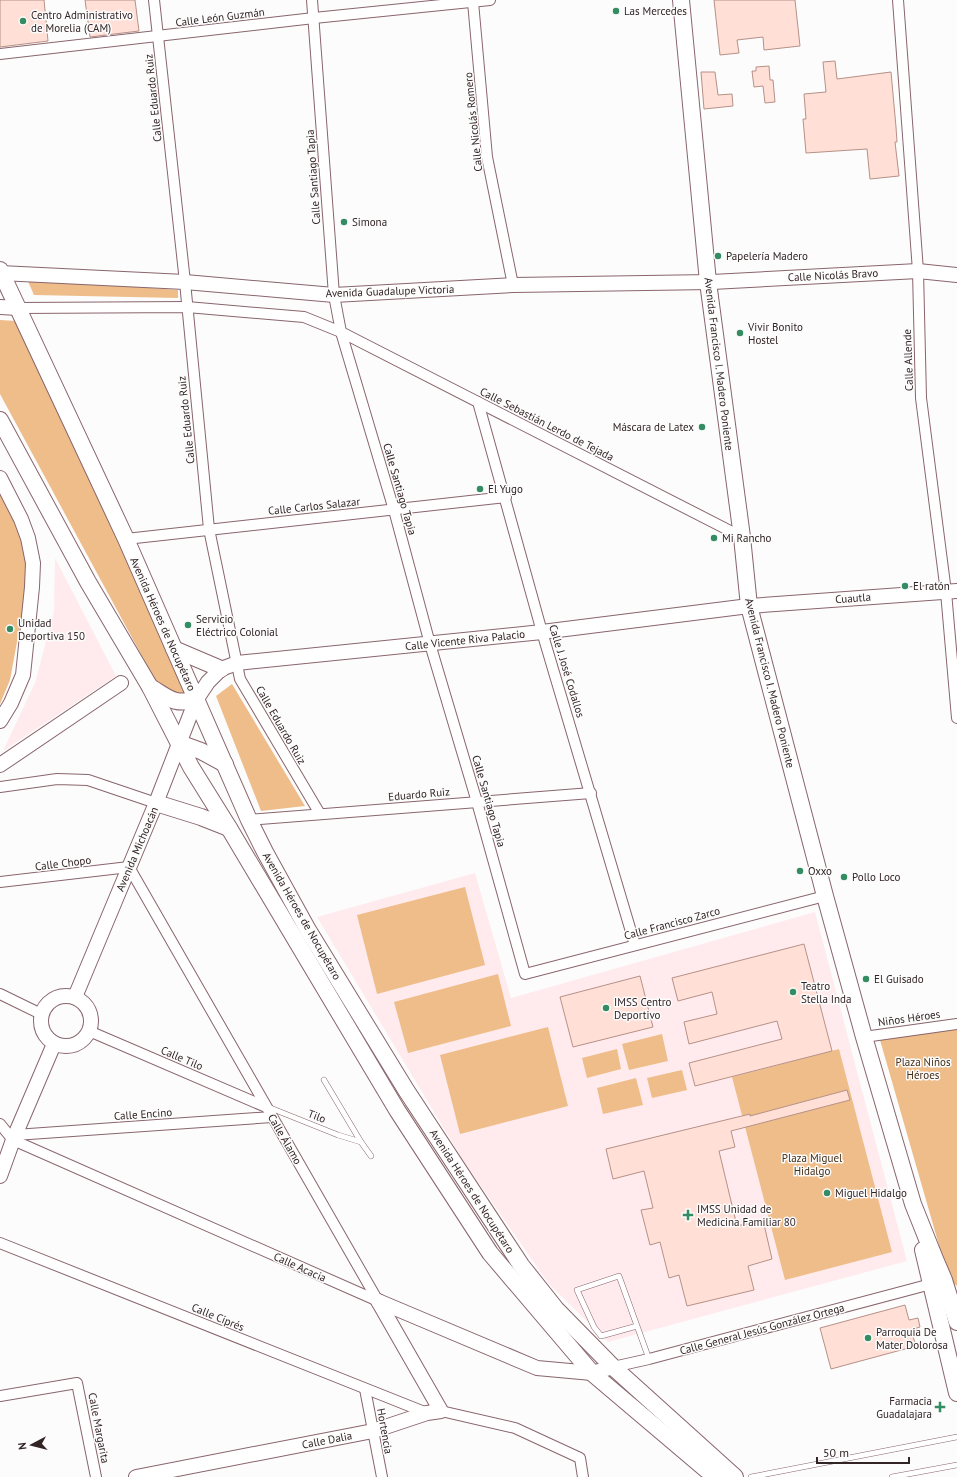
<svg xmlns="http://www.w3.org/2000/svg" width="957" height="1477" font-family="'PT Sans',sans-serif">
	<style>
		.built { fill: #ffebee }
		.green { fill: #eebd89 }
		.building { fill: #ffdfd6; stroke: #b69187 }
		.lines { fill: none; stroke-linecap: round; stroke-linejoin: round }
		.lane-casing { stroke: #89656c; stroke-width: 6 }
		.street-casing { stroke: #89656c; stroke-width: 12 }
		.secondary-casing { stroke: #89656c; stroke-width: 16 }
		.primary-casing { stroke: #89656c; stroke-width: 18 }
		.lane { stroke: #fff; stroke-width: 5 }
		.street { stroke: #fff; stroke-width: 10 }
		.secondary { stroke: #fff; stroke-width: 14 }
		.primary { stroke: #fff; stroke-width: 16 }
		.poi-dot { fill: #348d62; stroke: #fcfcfc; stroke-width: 1.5 }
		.labels { text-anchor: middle; stroke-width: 3; stroke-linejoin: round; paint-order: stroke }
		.poi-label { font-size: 11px; fill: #322325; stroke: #fcfcfc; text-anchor: start }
		.street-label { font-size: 11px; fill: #322325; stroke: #fcfcfc }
		.park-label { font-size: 11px; fill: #432d13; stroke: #fcfcfc }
	</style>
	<rect width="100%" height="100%" fill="#fcfcfc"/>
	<g class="built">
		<polygon points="55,558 116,676 3,751 35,683 54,612"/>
		<polygon points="475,873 511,998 815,912 907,1261 608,1342 549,1284 464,1162 317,917"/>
	</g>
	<g class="green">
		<polygon points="27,279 178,290 178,298 34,295"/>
		<polygon points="0,320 16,321 189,694 185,699 156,682 0,394"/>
		<polygon points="0,491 24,537 29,577 10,680 0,704"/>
		<polygon points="232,684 305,806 261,811 216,696"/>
		<polygon points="465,887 485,965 377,994 357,915"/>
		<polygon points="498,974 511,1026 408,1053 394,1002"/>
		<polygon points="548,1027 568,1106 460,1134 440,1055"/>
		<polygon points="956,1029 957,1030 957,1286 949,1280 880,1040"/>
		<polygon points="662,1034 668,1061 629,1070 622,1044"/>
		<polygon points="617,1049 621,1069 587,1078 582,1058"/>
		<polygon points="839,1049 892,1252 785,1280 732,1077"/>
		<polygon points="682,1070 687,1090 652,1098 647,1078"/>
		<polygon points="636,1078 643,1105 603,1114 597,1088"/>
	</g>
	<g class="building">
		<polygon points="0,0 44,0 48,41 0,47"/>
		<polygon points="85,0 135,0 139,31 90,37"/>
		<polygon points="714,0 795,0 800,46 764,50 763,37 737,40 739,53 720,55"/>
		<polygon points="835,61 837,79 891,72 896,127 897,142 895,142 899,176 870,179 867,149 806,153 803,119 806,119 804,94 826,92 823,62"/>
		<polygon points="769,66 770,80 773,80 775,102 765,103 763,86 754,87 752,71 756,71 756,67"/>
		<polygon points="701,72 715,72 718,95 732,94 733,106 704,109"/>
		<polygon points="804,944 832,1051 695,1086 689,1063 782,1039 777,1021 689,1044 684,1022 717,1014 712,992 678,1001 672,978"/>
		<polygon points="640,976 653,1027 573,1047 560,997"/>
		<polygon points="847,1090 850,1100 731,1131 735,1147 719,1151 737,1226 763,1220 772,1259 748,1266 754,1290 687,1306 679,1275 669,1278 660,1242 650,1245 641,1210 653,1208 644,1171 613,1179 606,1149 750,1114 750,1116"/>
		<polygon points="905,1305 909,1320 918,1318 920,1327 911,1330 916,1346 831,1369 820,1328"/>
	</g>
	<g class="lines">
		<g class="lane-casing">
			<g id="lane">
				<polyline points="324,1080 361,1142 371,1156"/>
				<polyline points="268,1107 338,1135 361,1142"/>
				<polyline points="637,1326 601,1336 594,1327 577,1290 619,1276 649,1359"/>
				<polyline points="751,1477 957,1437"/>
				<polyline points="892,1477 957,1465"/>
			</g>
		</g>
		<g class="street-casing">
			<g id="street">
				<polyline points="154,0 185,282 209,529 240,679 320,814"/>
				<polyline points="312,0 334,295 341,332 394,510 430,644 477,802 525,974 825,896"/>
				<polyline points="898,0 918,271 921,398 946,592 957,718"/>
				<polyline points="473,2 487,157 513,285"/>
				<polyline points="0,54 314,18 490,0"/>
				<polyline points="18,308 187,307 304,317 341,332 742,537"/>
				<polyline points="478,402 542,632 635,945"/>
				<polyline points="126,539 506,497"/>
				<polyline points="0,787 57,779 88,780 156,803"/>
				<polyline points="249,820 591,793"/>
				<polyline points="0,882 129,867 378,1301"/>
				<polyline points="0,994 41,1014"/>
				<polyline points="89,1031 266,1107"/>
				<polyline points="864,1037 957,1024"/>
				<polyline points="0,1124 13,1140 378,1301"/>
				<polyline points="15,1135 272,1117"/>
				<polyline points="0,1243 427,1413"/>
				<polyline points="613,1367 649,1359 931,1284"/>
				<polyline points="365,1389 382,1477"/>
				<polyline points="0,1396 77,1383 96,1477"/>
				<polyline points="441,1411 515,1428 580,1458 583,1477"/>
			</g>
		</g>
		<g class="secondary-casing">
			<g id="secondary">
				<polyline points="0,273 185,282 334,295 513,285 712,282 918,271 957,275"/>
				<polyline points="0,307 18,308"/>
				<polyline points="0,478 21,519 28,538 33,563 32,587 23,675 11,703 0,721"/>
				<polyline points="0,765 121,683"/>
				<circle cx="66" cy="1021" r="25"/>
				<polyline points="75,997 156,803 196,700 208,682 221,669 237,663 542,632 749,606 957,591"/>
				<polyline points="0,1176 13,1140 54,1044"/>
				<polyline points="378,1301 537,1368 592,1373 613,1367"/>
				<polyline points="136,1477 373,1431 427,1413 441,1411 378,1301"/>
			</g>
		</g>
		<g class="primary-casing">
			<g id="primary">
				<polyline points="681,0 708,282 742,537 749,606 825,896 864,1037 913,1204 935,1259 944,1280 957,1322"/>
				<polyline points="0,270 126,539 249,820 265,852 308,930 406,1090 521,1265 556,1309 613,1367 735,1477"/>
				<polyline points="0,420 88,582 150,687 191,767 229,828 397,1110 490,1253 592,1373 715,1477"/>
				<polyline points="174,649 221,669"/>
				<path d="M 150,687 C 169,698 173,705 196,700"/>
				<polyline points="179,743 201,751 225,764"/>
				<polyline points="156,803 201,817 229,828"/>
				<polyline points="923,1250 957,1393"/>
			</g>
		</g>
		<use href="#lane" class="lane"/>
		<use href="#street" class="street"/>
		<use href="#secondary" class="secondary"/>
		<use href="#primary" class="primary"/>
	</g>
	<g class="poi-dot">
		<circle cx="616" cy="11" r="4"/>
		<circle cx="23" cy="21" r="4"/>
		<circle cx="344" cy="222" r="4"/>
		<circle cx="718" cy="256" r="4"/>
		<circle cx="740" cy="333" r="4"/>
		<circle cx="702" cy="427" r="4"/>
		<circle cx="480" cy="489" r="4"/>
		<circle cx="714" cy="538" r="4"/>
		<circle cx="905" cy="586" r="4"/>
		<circle cx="188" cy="625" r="4"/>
		<circle cx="10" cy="629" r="4"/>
		<circle cx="800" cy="871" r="4"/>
		<circle cx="844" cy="877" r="4"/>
		<circle cx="866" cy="979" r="4"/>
		<circle cx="793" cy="992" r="4"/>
		<circle cx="606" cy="1008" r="4"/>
		<circle cx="827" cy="1193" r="4"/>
		<path d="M686 1209h4v4h4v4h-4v4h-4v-4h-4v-4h4z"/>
		<circle cx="868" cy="1338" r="4"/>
		<path d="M938 1401h4v4h4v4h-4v4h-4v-4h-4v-4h4z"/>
	</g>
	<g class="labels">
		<g class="poi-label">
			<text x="624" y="15">Las Mercedes</text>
			<text x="31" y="19">Centro Administrativo<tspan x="31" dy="13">de Morelia (CAM)</tspan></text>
			<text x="352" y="226">Simona</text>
			<text x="726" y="260">Papelería Madero</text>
			<text x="748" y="331">Vivir Bonito<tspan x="748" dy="13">Hostel</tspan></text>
			<text x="694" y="431" text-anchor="end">Máscara de Latex</text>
			<text x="488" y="493">El Yugo</text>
			<text x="722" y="542">Mi Rancho</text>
			<text x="913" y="590">El ratón</text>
			<text x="196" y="623">Servicio<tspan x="196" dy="13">Eléctrico Colonial</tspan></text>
			<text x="18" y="627">Unidad<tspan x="18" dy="13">Deportiva 150</tspan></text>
			<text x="808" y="875">Oxxo</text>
			<text x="852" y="881">Pollo Loco</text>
			<text x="874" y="983">El Guisado</text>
			<text x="801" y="990">Teatro<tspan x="801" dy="13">Stella Inda</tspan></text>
			<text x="614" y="1006">IMSS Centro<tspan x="614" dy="13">Deportivo</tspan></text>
			<text x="835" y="1197">Miguel Hidalgo</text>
			<text x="697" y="1213">IMSS Unidad de<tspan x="697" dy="13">Medicina Familiar 80</tspan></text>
			<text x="876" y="1336">Parroquia De<tspan x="876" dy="13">Mater Dolorosa</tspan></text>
			<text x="932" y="1405" text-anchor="end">Farmacia<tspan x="932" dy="13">Guadalajara</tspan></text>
		</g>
		<g class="street-label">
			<text transform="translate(220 17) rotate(-7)" y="4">Calle León Guzmán</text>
			<text transform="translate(153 98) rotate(-96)" y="4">Calle Eduardo Ruiz</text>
			<text transform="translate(473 122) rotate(-96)" y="4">Calle Nicolás Romero</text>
			<text transform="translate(313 177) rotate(-94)" y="4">Calle Santiago Tapia</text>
			<text transform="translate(833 275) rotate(-3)" y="4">Calle Nicolás Bravo</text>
			<text transform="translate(390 291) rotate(-2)" y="4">Avenida Guadalupe Victoria</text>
			<text transform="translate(908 360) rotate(-92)" y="4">Calle Allende</text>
			<text transform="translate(719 364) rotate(83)" y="4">Avenida Francisco I. Madero Poniente</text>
			<text transform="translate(186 420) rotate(-96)" y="4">Calle Eduardo Ruiz</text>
			<text transform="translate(547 424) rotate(27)" y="4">Calle Sebastián Lerdo de Tejada</text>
			<text transform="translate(400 489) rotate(74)" y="4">Calle Santiago Tapia</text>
			<text transform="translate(314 506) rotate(-6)" y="4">Calle Carlos Salazar</text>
			<text transform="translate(853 598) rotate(-4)" y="4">Cuautla</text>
			<text transform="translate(163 624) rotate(66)" y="4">Avenida Héroes de Nocupétaro</text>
			<text transform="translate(465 640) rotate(-6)" y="4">Calle Vicente Riva Palacio</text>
			<text transform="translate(567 671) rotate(73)" y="4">Calle J. José Codallos</text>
			<text transform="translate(770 683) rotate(76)" y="4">Avenida Francisco I. Madero Poniente</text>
			<text transform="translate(281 725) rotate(60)" y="4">Calle Eduardo Ruiz</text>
			<text transform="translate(419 794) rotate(-5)" y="4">Eduardo Ruiz</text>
			<text transform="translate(489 801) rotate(74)" y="4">Calle Santiago Tapia</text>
			<text transform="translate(137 849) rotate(-67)" y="4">Avenida Michoacán</text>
			<text transform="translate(63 863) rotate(-7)" y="4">Calle Chopo</text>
			<text transform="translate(302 916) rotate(60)" y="4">Avenida Héroes de Nocupétaro</text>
			<text transform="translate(672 923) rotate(-15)" y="4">Calle Francisco Zarco</text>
			<text transform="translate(909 1018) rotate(-8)" y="4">Niños Héroes</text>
			<text transform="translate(182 1058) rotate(23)" y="4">Calle Tilo</text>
			<text transform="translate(143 1114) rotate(-4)" y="4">Calle Encino</text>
			<text transform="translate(317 1116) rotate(21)" y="4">Tilo</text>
			<text transform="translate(285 1139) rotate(60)" y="4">Calle Álamo</text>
			<text transform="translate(472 1191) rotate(57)" y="4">Avenida Héroes de Nocupétaro</text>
			<text transform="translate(300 1267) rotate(24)" y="4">Calle Acacia</text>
			<text transform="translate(218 1317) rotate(22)" y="4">Calle Ciprés</text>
			<text transform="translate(762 1329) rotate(-15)" y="4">Calle General Jesús González Ortega</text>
			<text transform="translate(99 1428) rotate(79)" y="4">Calle Margarita</text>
			<text transform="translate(385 1431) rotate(80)" y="4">Hortencia</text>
			<text transform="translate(327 1440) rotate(-11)" y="4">Calle Dalia</text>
		</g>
		<g class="park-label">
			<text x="923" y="1066">Plaza Niños<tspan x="923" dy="13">Héroes</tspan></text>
			<text x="812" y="1162">Plaza Miguel<tspan x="812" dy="13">Hidalgo</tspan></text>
		</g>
	</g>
	<g transform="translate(32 1445) rotate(263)" stroke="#fcfcfc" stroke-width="3" paint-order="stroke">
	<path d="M0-3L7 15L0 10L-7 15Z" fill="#322325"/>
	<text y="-6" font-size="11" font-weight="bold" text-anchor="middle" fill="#322325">N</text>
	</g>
	<path d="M817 1457v6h92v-6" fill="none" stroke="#322325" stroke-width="2"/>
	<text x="823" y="1457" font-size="12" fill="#322325" stroke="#fcfcfc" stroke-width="3" paint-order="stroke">50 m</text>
</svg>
